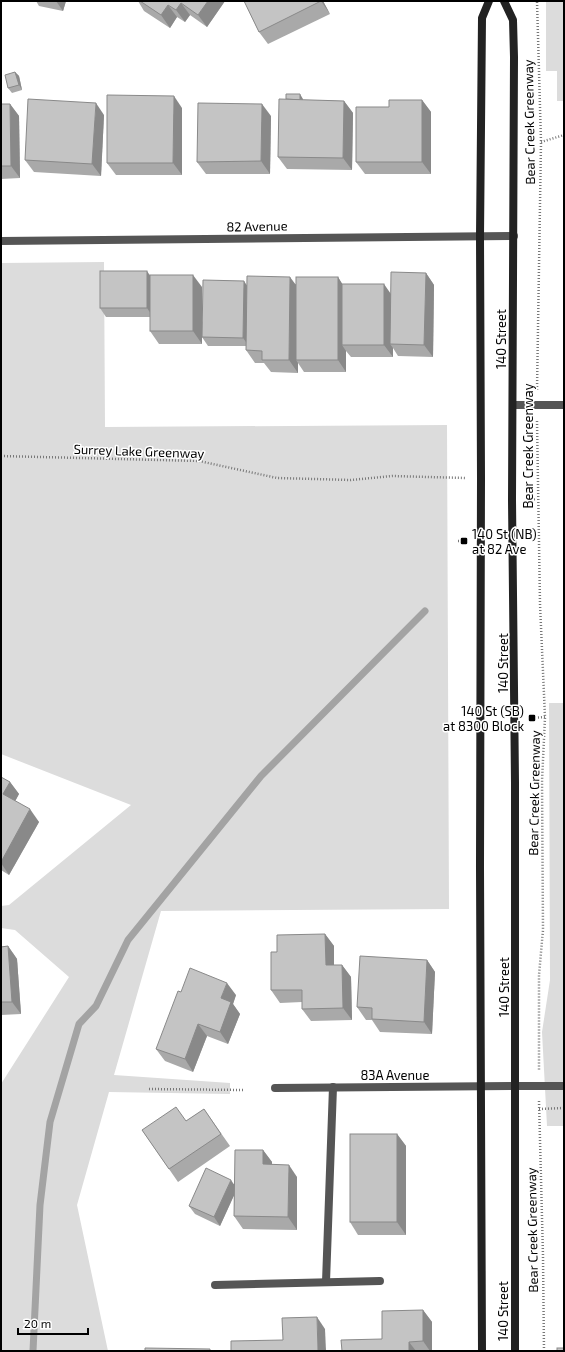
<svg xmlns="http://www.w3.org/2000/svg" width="565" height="1352" font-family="'Exo 2',sans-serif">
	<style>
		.green { fill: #dcdcdc }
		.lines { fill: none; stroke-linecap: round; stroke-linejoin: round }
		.stream { stroke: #a3a3a3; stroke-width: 7 }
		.path { stroke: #777; stroke-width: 2.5; stroke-dasharray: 1 2; stroke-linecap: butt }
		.lane { stroke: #555; stroke-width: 8 }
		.street { stroke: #555; stroke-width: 8 }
		.secondary { stroke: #222; stroke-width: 8 }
		.wall { fill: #a9a9a9 }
		.shaded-wall { fill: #898989 }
		.building { fill: #c4c4c4; stroke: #898989 }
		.poi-dot { fill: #000; stroke: #fff; stroke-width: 1.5 }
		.labels { text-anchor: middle; stroke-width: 3; stroke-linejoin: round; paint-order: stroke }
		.street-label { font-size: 13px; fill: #000; stroke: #fff }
		.poi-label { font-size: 13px; fill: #000; stroke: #fff; text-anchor: start }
	</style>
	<rect width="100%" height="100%" fill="#fff"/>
	<g class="green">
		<polygon points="546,1 564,1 564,101 557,101 557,71 546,71"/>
		<polygon points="104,262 105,427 447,425 449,909 161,911 114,1075 230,1083 230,1094 109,1092 77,1205 108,1351 1,1351 1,1084 69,977 15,930 1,928 1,906 9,905 131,805 1,754 1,263"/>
		<polygon points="549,703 564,703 564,1126 547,1126 542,1032 550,980"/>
	</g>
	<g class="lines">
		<polyline class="stream" points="33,1351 40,1205 50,1122 79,1024 96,1006 128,940 261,776 425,611"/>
		<g class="path">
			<polyline points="541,142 564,135"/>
			<polyline points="537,390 541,142 537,1"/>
			<polyline points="537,421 540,604 545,717 542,781 543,930 539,975 539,1070"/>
			<polyline points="1,456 199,461 277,478 351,480 392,476 466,478"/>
			<polyline points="528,500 537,499"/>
			<polyline points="458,541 464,541"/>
			<polyline points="532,718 545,717"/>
			<polyline points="149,1089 243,1090"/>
			<polyline points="539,1101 543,1256 544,1351"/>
			<polyline points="539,1109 564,1108"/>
		</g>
		<g class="lane">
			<polyline points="514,405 564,405"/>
			<polyline points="515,1086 564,1086"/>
			<polyline points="326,1282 333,1087"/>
			<polyline points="215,1285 380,1281"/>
		</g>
		<g class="street">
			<polyline points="1,241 514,236"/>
			<polyline points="275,1088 515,1086"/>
		</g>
		<g class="secondary">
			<polyline points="504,1 513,20 514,57 512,500 515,782 515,1351"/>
			<polyline points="482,1351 480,867 481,478 480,236 482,18 489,1"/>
		</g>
	</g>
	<g class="wall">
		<polygon points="36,1 66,1 63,11 39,6"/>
		<polygon points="138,1 225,1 207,27 190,15 185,22 177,17 170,28 144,11"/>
		<polygon points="244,1 323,1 330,14 268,44 259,32"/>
		<polygon points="15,72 19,76 22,90 12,93 8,88"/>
		<polygon points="303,99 303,100 344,101 353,113 352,170 287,169 278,157"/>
		<polygon points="422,100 431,112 431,174 365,174 356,162"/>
		<polygon points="1,104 10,104 19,116 20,178 1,179"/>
		<polygon points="182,108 182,175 116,175 107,163"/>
		<polygon points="104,115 101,176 34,172 25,160"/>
		<polygon points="271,116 270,174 206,174 197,162"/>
		<polygon points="426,273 434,285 433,357 398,356 393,348 393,357 351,357 346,351 346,372 304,372 298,363 298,373 271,372 264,363 255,363 246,350 246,346 208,346 202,337 202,344 159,344 150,331 150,317 106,317 100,308 150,275 202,287 202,322 247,285 296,284 338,277 342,284 390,294"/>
		<polygon points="1,777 10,782 19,794 15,801 39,822 9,875 1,870"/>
		<polygon points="325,934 334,946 334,965 342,965 351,977 352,1020 311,1021 302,1009 302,1002 280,1003 271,990 277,952"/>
		<polygon points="8,946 17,959 21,1014 1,1015 1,947"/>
		<polygon points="427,960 435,972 432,1034 380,1032 372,1020 366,1020 357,1007"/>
		<polygon points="181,992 236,995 233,1004 240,1014 228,1044 207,1036 193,1072 165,1061 156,1049"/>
		<polygon points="204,1109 230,1146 178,1182 142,1130 186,1121"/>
		<polygon points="397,1134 406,1146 406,1235 358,1235 350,1222"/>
		<polygon points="263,1150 272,1162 272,1164 297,1177 297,1230 243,1229 234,1216 234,1195 220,1226 195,1214 189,1206 234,1184"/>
		<polygon points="423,1310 432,1322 432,1351 342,1351 382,1339"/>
	</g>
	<g class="shaded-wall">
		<polygon points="56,1 66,1 63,11"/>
		<polygon points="208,1 225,1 207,27 198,15"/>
		<polygon points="321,1 323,1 330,14"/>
		<polygon points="181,3 190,15 185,22 176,10"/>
		<polygon points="168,5 177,17 170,28 161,15"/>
		<polygon points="15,72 19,76 22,90 19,85"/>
		<polygon points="300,94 303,99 303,108 300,103"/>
		<polygon points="174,96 182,108 182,175 173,163"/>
		<polygon points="422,100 431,112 431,174 422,162"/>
		<polygon points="344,101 353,113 352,170 343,158"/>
		<polygon points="96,103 104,115 101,176 92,164"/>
		<polygon points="10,104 19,116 20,178 11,166"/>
		<polygon points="262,104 271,116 270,174 261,161"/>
		<polygon points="147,271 153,280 153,317 147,308"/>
		<polygon points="426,273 434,285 433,357 424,345"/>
		<polygon points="193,275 202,287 202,344 193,331"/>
		<polygon points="290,277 299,289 296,360 298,363 298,373 289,360"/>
		<polygon points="338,277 346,290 342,345 346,351 346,372 338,360"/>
		<polygon points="244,281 250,290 249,346 243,338"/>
		<polygon points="384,284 393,297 390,344 393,348 393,357 384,345"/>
		<polygon points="10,782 19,794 12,807 3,794"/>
		<polygon points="30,809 39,822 9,875 1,863 1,862"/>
		<polygon points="325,934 334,946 334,978 326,965"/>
		<polygon points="8,946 17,959 21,1014 12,1002"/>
		<polygon points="427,960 435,972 432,1034 424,1022"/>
		<polygon points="342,965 351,977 352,1020 343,1008"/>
		<polygon points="227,983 236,995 233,1004 240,1014 228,1044 220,1032 221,998"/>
		<polygon points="198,1024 207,1036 193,1072 185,1059"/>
		<polygon points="397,1134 406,1146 406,1235 397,1222"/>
		<polygon points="263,1150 272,1162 272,1177 263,1164"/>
		<polygon points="289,1165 297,1177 297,1230 288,1217"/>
		<polygon points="231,1180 237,1189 220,1226 214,1217"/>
		<polygon points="423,1310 432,1322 432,1351 430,1351 423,1341"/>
		<polygon points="317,1317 325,1329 326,1351 318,1351"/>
		<polygon points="409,1342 416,1351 409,1351"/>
	</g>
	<g class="building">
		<polygon points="140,1 208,1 198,15 181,3 176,10 168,5 161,15"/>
		<polygon points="244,1 321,1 259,32"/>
		<polygon points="15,72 19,85 8,88 5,75"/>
		<polygon points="286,94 300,94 300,100 286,99"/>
		<polygon points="107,95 174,96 173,163 107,163"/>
		<polygon points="28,99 96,103 92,164 25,160"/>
		<polygon points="279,99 344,101 343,158 278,157"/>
		<polygon points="389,100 422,100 422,162 356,162 356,107 389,107"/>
		<polygon points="198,103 262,104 261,161 197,162"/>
		<polygon points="1,104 10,104 11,166 1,166"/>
		<rect x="100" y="271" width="47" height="37"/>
		<polygon points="391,272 426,273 424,345 390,344"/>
		<rect x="150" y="275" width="43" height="56"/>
		<polygon points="247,276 290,277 289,360 262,360 262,351 246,350"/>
		<rect x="296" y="277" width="42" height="83"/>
		<polygon points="203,280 244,281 243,338 202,337"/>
		<rect x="342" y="284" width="42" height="61"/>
		<polygon points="1,777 10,782 3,794 30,809 1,862"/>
		<polygon points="325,934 326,965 342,965 343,1008 302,1009 302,990 271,990 271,952 277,952 277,935"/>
		<polygon points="8,946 12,1002 1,1002 1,947"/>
		<polygon points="360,956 427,960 424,1022 372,1019 372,1008 357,1007"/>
		<polygon points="190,968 227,983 221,998 231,1002 220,1032 198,1024 185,1059 156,1049 178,991 181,992"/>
		<polygon points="176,1107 186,1121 204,1109 221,1134 169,1169 142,1130"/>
		<rect x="350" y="1134" width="47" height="88"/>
		<polygon points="235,1150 263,1150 263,1164 289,1165 288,1217 234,1216"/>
		<polygon points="206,1168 231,1180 214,1217 189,1206"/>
		<polygon points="423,1310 423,1341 409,1342 409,1351 342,1351 341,1340 382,1339 382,1311"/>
		<polygon points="317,1317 318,1351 231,1351 231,1341 283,1340 282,1318"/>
		<polygon points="145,1348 210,1349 210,1351 145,1351"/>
		<rect x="557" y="1348" width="7" height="3"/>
	</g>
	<g class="poi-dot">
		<rect x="460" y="537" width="8" height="8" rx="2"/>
		<rect x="528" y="714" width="8" height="8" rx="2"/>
	</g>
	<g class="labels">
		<g class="street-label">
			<text transform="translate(529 122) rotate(-91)" y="5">Bear Creek Greenway</text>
			<text transform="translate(257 226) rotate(-1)" y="5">82 Avenue</text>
			<text transform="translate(501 339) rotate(-90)" y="5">140 Street</text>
			<text transform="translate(528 446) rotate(-90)" y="5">Bear Creek Greenway</text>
			<text transform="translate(139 451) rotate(2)" y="5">Surrey Lake Greenway</text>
			<text transform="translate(503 663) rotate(-90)" y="5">140 Street</text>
			<text transform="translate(534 793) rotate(-89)" y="5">Bear Creek Greenway</text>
			<text transform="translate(504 987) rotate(-90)" y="5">140 Street</text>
			<text x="395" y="1080">83A Avenue</text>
			<text transform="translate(532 1230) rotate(-91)" y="5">Bear Creek Greenway</text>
			<text transform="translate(503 1311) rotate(-90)" y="5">140 Street</text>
		</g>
		<g class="poi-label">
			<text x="472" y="539">140 St (NB)<tspan x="472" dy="15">at 82 Ave</tspan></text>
			<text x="524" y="716" text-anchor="end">140 St (SB)<tspan x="524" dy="15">at 8300 Block</tspan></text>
		</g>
	</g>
	<rect width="565" height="1352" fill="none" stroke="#000000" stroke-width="4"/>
	<path d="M18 1328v6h70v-6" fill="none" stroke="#000000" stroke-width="2"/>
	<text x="24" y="1328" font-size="12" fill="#000000" stroke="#ffffff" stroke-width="3" paint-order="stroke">20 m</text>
</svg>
